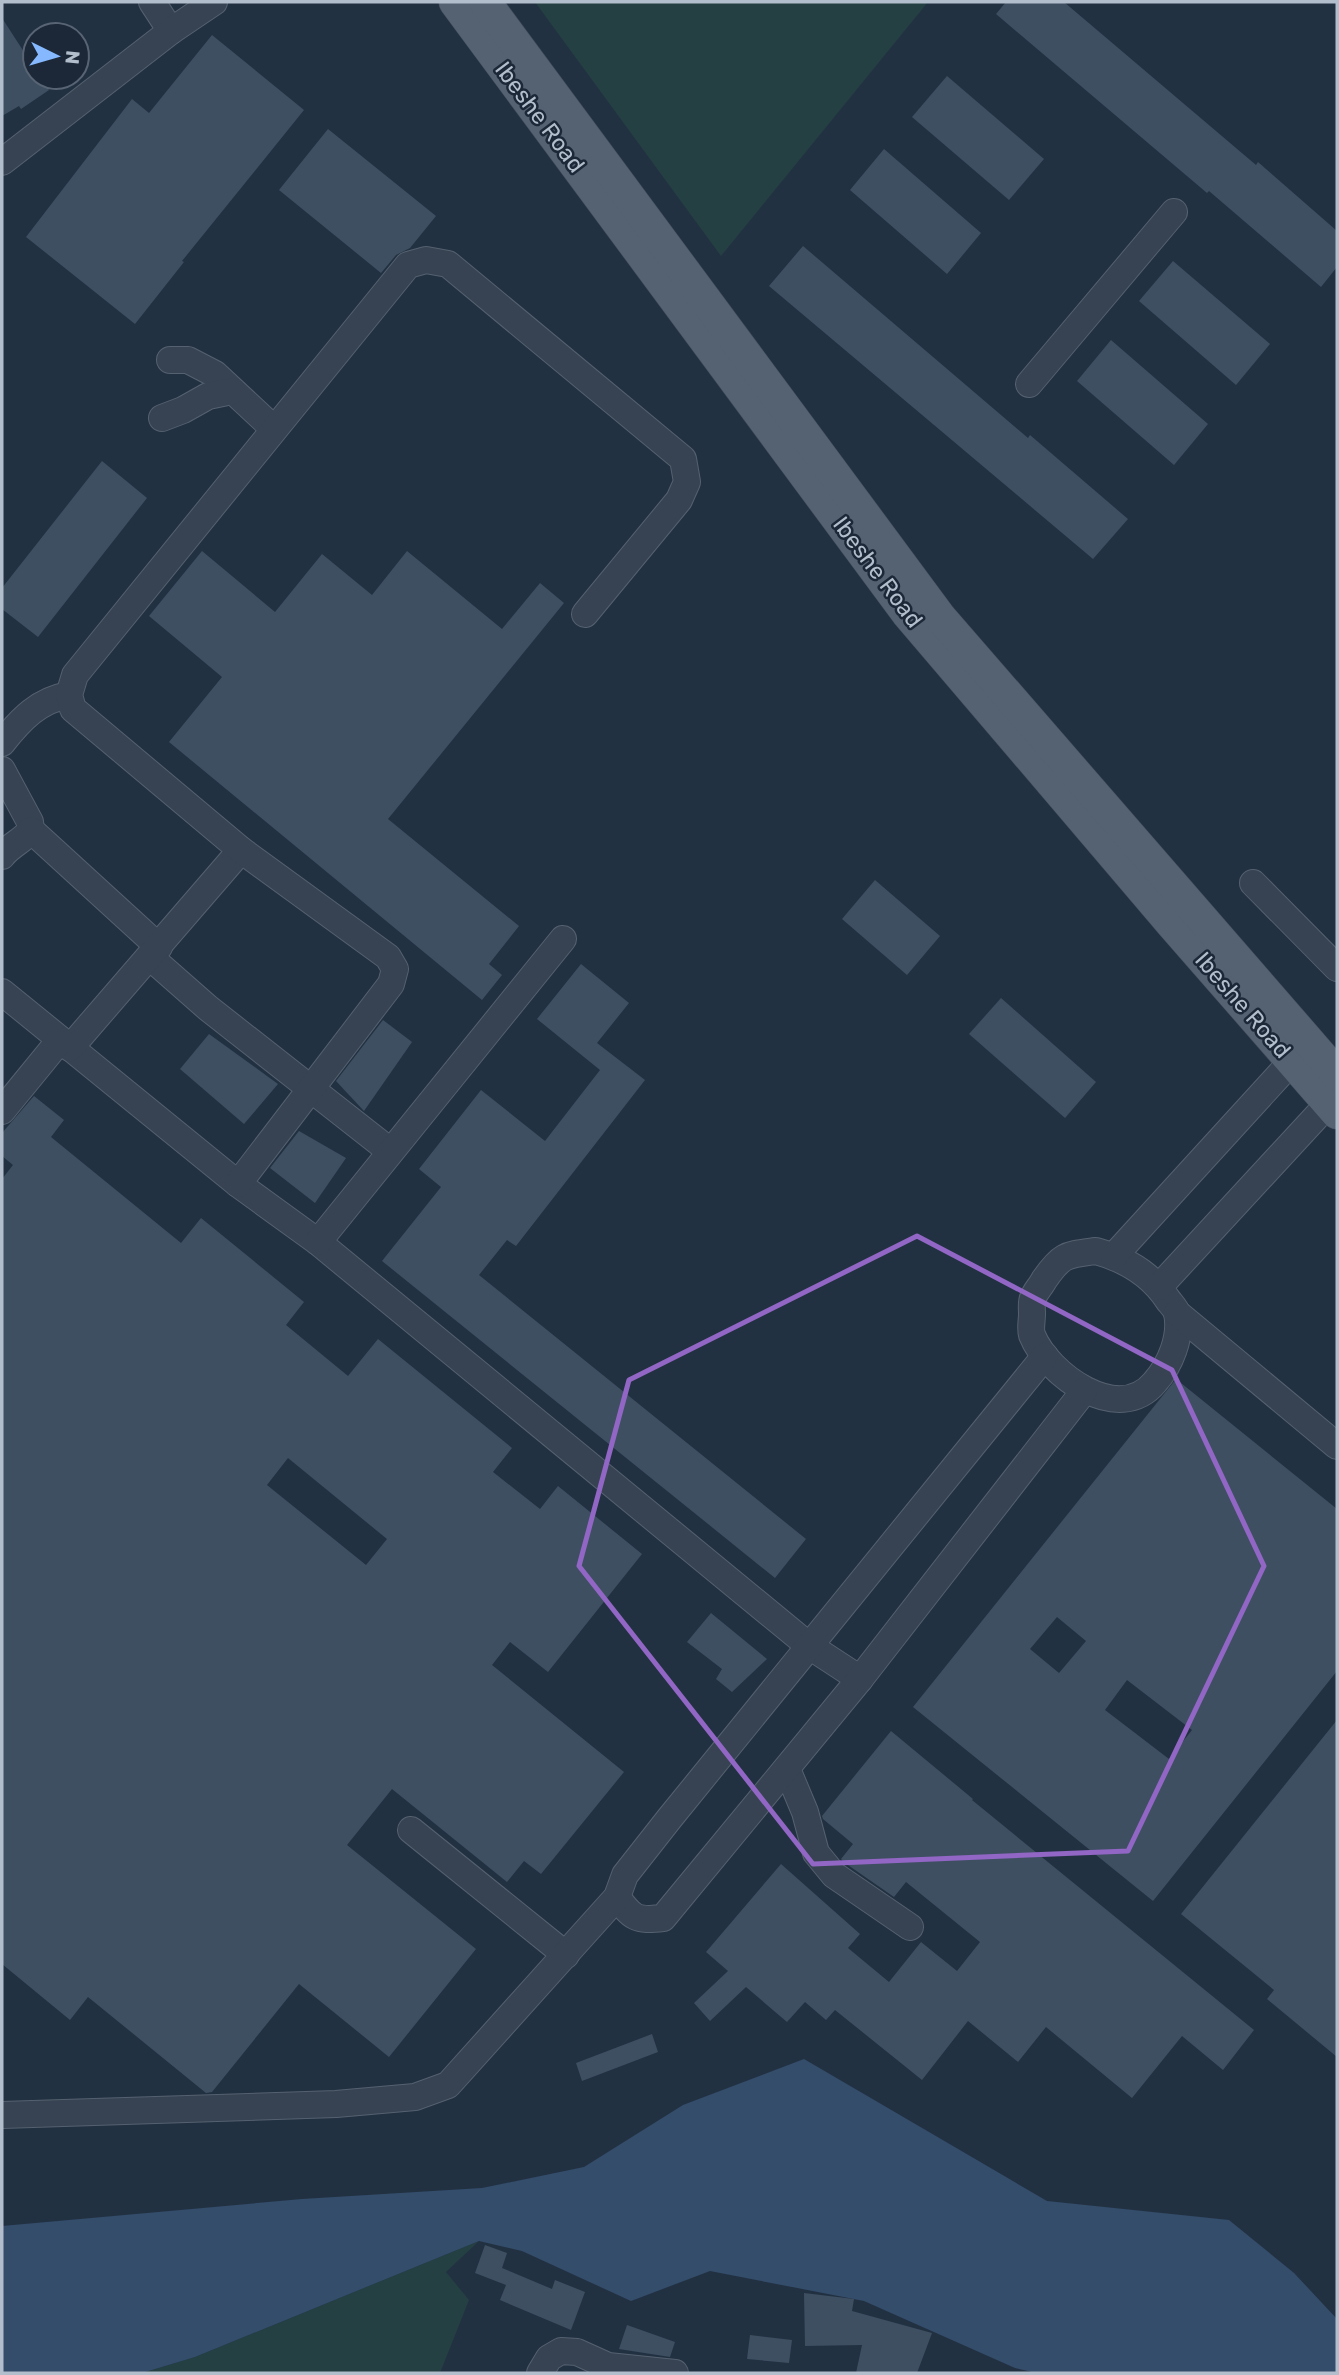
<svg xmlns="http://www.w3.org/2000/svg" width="1339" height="2375" font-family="Rubik,sans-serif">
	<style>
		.green { fill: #244043 }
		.water { fill: #344d6b }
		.building { fill: #3e4f62; fill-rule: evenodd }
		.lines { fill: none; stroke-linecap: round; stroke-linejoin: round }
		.minor-casing { stroke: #55616f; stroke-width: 28 }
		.major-casing { stroke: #404c5b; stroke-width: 33 }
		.minor { stroke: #374352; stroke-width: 26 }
		.major { stroke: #556272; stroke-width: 32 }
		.marked { fill: none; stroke: #9166c4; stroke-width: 5; stroke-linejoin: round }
		.labels { text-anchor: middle; stroke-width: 5; stroke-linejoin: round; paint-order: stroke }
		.street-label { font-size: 23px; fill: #b3becc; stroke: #1c2837 }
	</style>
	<rect width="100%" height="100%" fill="#223142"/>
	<g class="green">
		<polygon points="535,2 928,2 721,256"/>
		<polygon points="479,2241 446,2272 469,2300 440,2373 142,2373 195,2357"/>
	</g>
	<polygon class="water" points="804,2059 1047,2201 1229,2220 1294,2273 1337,2319 1337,2373 1036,2373 1015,2368 864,2301 710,2271 631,2301 522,2251 479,2241 195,2357 142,2373 2,2373 2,2226 302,2199 482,2188 584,2167 683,2105"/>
	<g class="building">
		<polygon points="1006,2 1064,2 1256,165 1258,162 1337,231 1337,267 1321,287 1209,191 1207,193 996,14"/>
		<polygon points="2,18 35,69 35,77 40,77 49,90 21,109 19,106 2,116"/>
		<polygon points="212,35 304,110 182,261 184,262 135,324 26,237 132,99 149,113"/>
		<polygon points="947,76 1044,159 1009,200 912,117"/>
		<polygon points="328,129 436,216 410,248 396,255 381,273 279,190"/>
		<polygon points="884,149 981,233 947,274 850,190"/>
		<polygon points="803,246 1028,438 1030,435 1128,519 1093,559 769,286"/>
		<polygon points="1173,261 1270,344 1236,385 1139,301"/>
		<polygon points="1111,340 1208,424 1174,465 1077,381"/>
		<polygon points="102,461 147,498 38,637 2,609 2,588"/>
		<polygon points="202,551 275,612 322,554 372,595 407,551 502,629 540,583 564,603 388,819 519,926 489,964 502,975 482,1000 169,742 222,677 149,616"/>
		<polygon points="875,880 940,936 907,975 842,919"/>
		<polygon points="581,964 629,1003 597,1043 645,1080 516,1246 507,1240 479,1275 806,1539 775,1578 382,1261 441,1187 419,1169 481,1090 545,1141 600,1070 537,1019"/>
		<polygon points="1001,998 1096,1082 1065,1118 969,1034"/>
		<polygon points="383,1020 412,1042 364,1111 336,1081"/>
		<polygon points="209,1034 278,1084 244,1124 180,1069"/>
		<path d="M 34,1096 L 64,1120 L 51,1137 L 181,1243 L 201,1218 L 304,1302 L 286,1325 L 348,1376 L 378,1339 L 512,1448 L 493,1472 L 540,1509 L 558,1486 L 642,1554 L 548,1672 L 510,1642 L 492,1665 L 624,1772 L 541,1874 L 524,1861 L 507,1882 L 392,1789 L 347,1845 L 476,1949 L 389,2057 L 299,1984 L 212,2092 L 206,2093 L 88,1997 L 70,2020 L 2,1964 L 2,1179 L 13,1165 L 2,1156 L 2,1133 ZM 288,1458 L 387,1539 L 366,1565 L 267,1485 Z"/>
		<polygon points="299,1131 346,1158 315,1203 270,1168"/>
		<path d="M 1176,1379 L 1337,1509 L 1337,1671 L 1153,1901 L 913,1707 ZM 1057,1617 L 1086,1641 L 1059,1673 L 1030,1649 ZM 1127,1680 L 1192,1730 L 1169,1759 L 1105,1710 Z"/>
		<polygon points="711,1613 767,1659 732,1692 716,1679 722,1669 687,1642"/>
		<polygon points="1337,1720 1337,2057 1267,1999 1274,1990 1181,1914"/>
		<polygon points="891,1731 973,1799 972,1800 1254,2030 1223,2070 1182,2036 1132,2098 1046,2027 1018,2062 968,2021 922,2080 835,2010 826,2020 805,2002 787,2022 746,1987 710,2021 694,2003 728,1971 706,1952 781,1864 860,1934 848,1948 889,1982 921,1942 957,1971 980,1942 906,1882 894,1897 845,1863 841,1859 853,1844 823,1819 822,1816"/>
		<polygon points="652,2034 658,2052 582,2081 576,2063"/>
		<polygon points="485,2245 507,2253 502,2268 552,2289 555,2280 585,2292 571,2330 500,2300 506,2285 475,2273"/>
		<polygon points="804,2293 854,2299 852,2311 932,2333 917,2373 856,2373 862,2345 805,2346"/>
		<polygon points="627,2325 675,2342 670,2357 619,2349"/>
		<polygon points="750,2335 792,2340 789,2363 747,2359"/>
	</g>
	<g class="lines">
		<g class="minor-casing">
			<g id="minor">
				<polyline points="152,2 171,31"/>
				<polyline points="2,162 171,31 214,2"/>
				<polyline points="170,360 188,360 215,374 274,429"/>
				<polyline points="1029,384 1174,212"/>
				<polyline points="162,418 183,410 208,396 232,391"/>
				<path d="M 2,743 C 21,719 39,700 69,695"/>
				<polyline points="2,770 30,822 31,830 159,947"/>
				<path d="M 2,856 C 10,845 23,841 31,830"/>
				<polyline points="1253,883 1337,968"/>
				<polyline points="150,957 208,1008 390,1151"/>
				<polyline points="2,992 238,1184 318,1242 808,1645 860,1679"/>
				<polyline points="70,1048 241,850"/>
				<polyline points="2,1111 60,1040"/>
				<polyline points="238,1184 391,984 395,969 388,957 241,850 73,709 69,695 75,675 408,265 426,260 448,264 683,459 687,482 679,500 585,614"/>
				<polyline points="318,1242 563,939"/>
				<path d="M 1096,1251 C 1125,1259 1151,1274 1168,1300 C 1171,1304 1176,1309 1177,1313 C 1182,1337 1170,1365 1155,1382 C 1119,1426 1048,1375 1032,1335 C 1030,1329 1032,1320 1032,1314 C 1032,1309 1031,1302 1033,1298 C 1035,1292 1041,1286 1044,1280 C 1062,1254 1066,1255 1096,1251 Z"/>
				<polyline points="1114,1256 1292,1061"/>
				<polyline points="1159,1287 1329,1103"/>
				<polyline points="1177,1313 1337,1446"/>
				<polyline points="787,1769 805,1812 816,1853 834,1875 910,1927"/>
				<polyline points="411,1830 566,1955"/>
				<path d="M 617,1897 C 632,1918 636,1921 663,1918 L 860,1679 L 1084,1391"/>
				<polyline points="2,2115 336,2104 415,2097 448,2085 617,1897 625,1875 669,1819 1045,1356"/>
				<polyline points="540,2373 549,2358 561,2351 577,2352 608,2366 675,2373"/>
			</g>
		</g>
		<g class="major-casing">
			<g id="major">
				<polyline points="455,2 907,613 1172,924 1337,1113"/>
				<polyline points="485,2 940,617 1337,1074"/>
			</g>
		</g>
		<use href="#minor" class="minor"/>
		<use href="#major" class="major"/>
	</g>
	<path class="marked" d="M 917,1236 L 1172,1370 L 1264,1566 L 1128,1851 L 813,1864 L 579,1566 L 629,1380 Z"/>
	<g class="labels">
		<g class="street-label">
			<text transform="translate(540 117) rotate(53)" y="8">Ibeshe Road</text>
			<text transform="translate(878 572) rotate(53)" y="8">Ibeshe Road</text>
			<text transform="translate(1243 1005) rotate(49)" y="8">Ibeshe Road</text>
		</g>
	</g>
	<rect width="1339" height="2375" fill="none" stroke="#b3becc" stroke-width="7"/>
	<g transform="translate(56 56) rotate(95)"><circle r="33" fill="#1c2837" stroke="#586473" stroke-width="2"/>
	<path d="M0-5L12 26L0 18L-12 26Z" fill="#85b8ff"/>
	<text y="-10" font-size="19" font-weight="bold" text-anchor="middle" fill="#b3becc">N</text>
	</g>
</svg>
